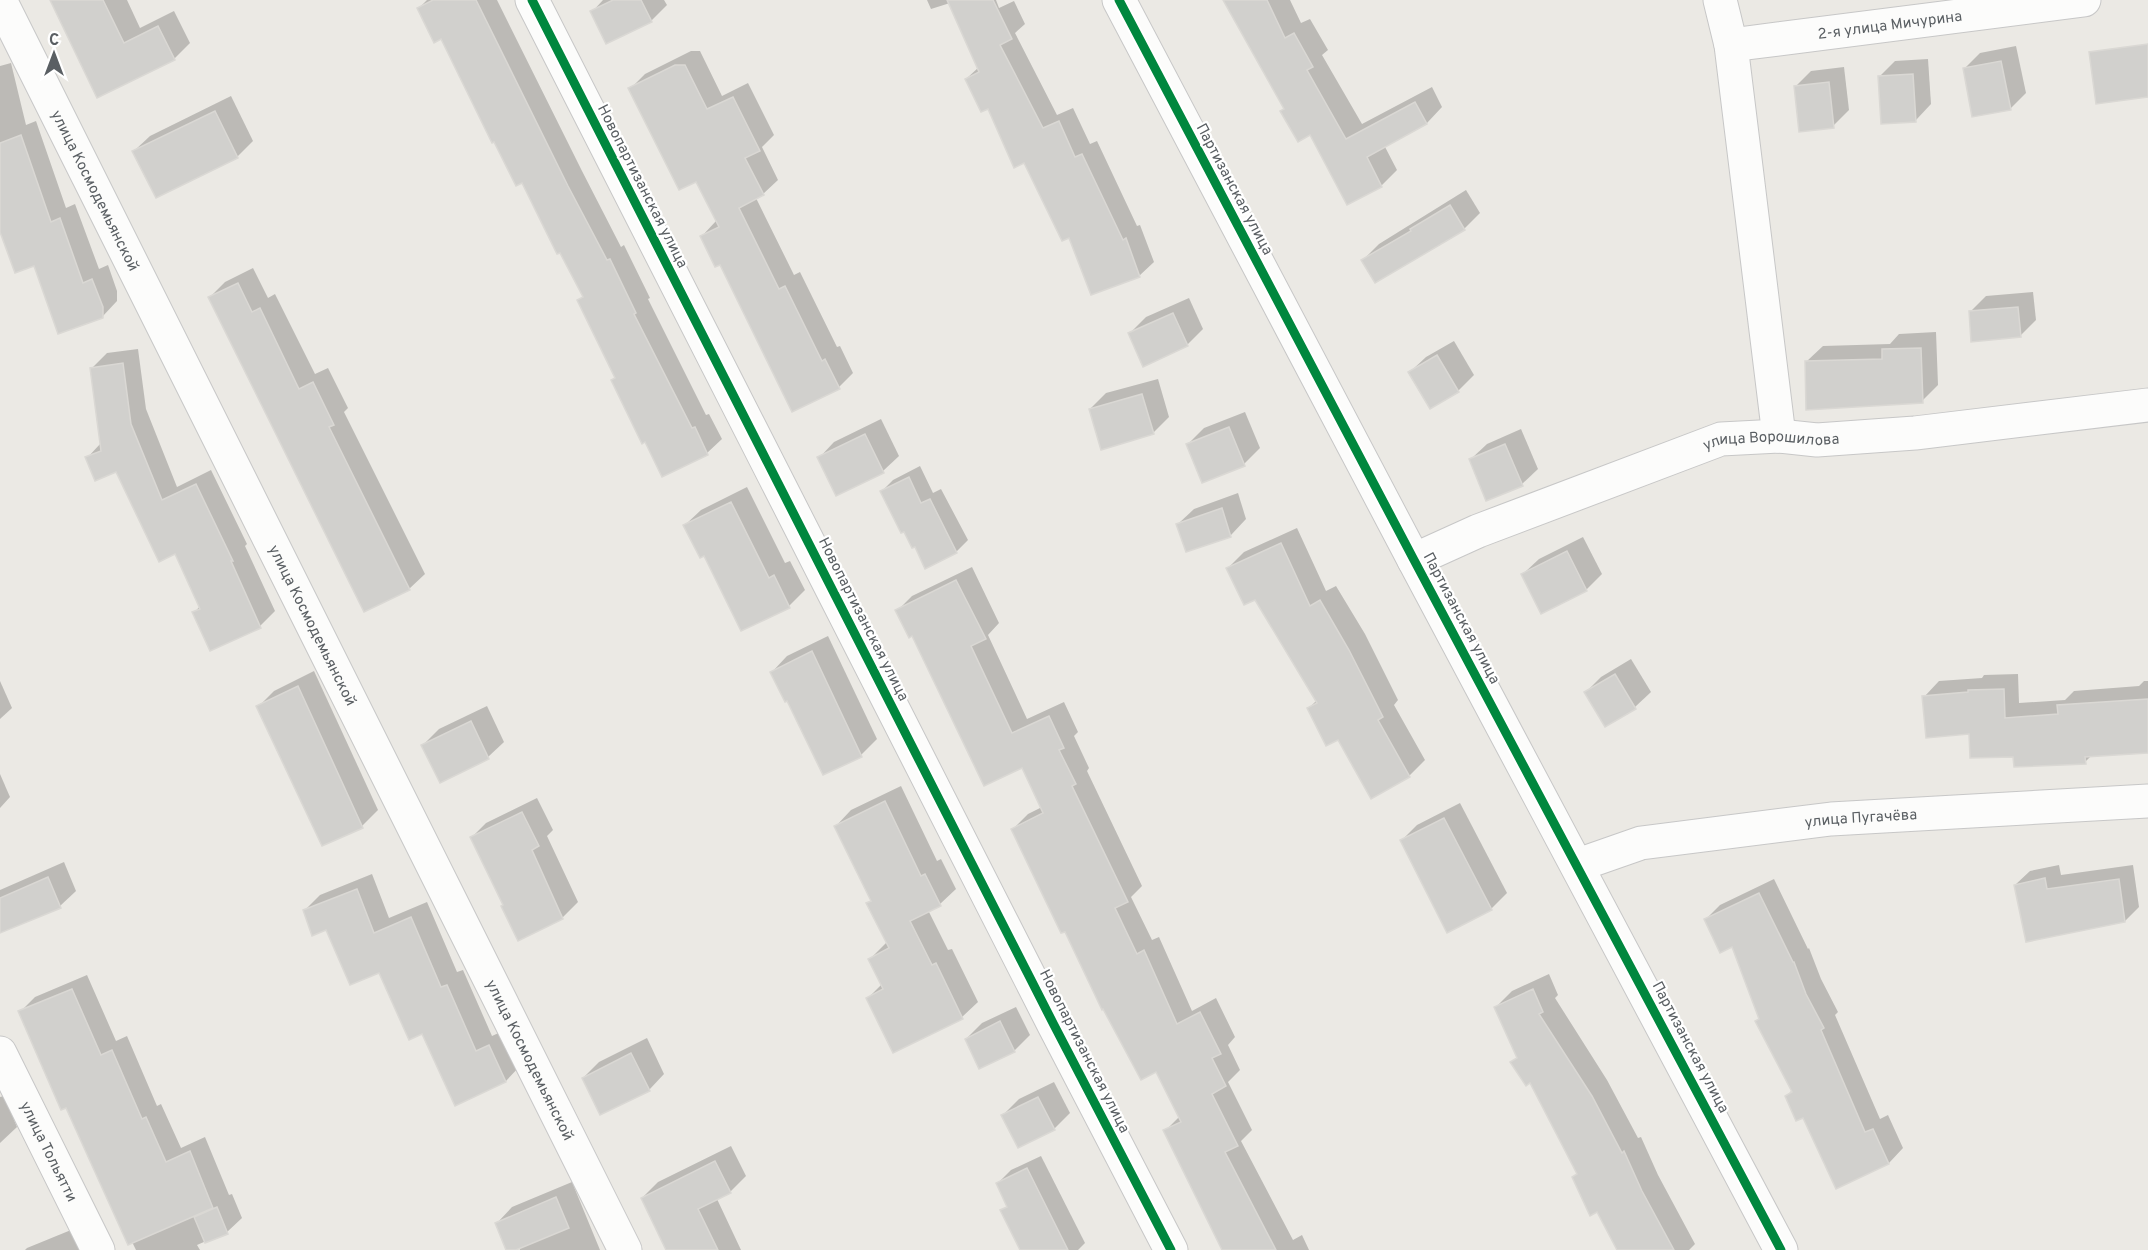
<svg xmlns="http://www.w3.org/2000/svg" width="2148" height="1250" font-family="Overpass,sans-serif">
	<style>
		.shadow { fill: #0003 }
		.building { fill: #d1d0cd; stroke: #dad8d4; stroke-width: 1.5 }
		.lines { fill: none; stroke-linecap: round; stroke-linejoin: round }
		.minor-casing { stroke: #c7c7c7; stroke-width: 35 }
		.minor { stroke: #fcfcfb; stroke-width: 33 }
		.cycleway-casing { stroke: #fff; stroke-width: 13 }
		.cycleway { stroke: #00873e; stroke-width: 9 }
		.labels { text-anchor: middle; stroke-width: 4.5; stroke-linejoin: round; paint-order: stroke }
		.street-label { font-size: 15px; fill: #5a5f63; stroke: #fff }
	</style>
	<rect width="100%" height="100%" fill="#ebe9e4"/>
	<g class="shadow">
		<polygon points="52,0 127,0 140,28 174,11 190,43 174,59 98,96"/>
		<polygon points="427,0 497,0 582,171 621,247 624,245 650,298 648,299 706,415 709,414 722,439 707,453 613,380 617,376 579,300 584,296 522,181 442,37 419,8"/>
		<polygon points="603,0 664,0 667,5 651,21 592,12"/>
		<polygon points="927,0 996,0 999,8 1014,1 1025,24 1015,33 1057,115 1073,108 1090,144 1097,141 1137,226 1140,225 1154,262 1139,276 1070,236 1025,161 988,107 966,79 979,67 950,3 931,9"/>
		<polygon points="1226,0 1290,0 1301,23 1310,19 1328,50 1322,55 1362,124 1432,87 1442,107 1427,123 1384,145 1397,170 1382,185 1348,203 1311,133 1285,109"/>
		<polygon points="2016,46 2026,93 2010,109 1964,69 1980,53"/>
		<polygon points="691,51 700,51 722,96 748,83 774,135 762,147 778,180 763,194 756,198 794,275 800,272 837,347 840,346 853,373 839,387 720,263 702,236 716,221 697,180 630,89 645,74"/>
		<polygon points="1928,59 1931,104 1916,120 1879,77 1895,61"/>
		<polygon points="11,63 26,125 36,121 66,208 75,204 99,269 108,265 117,291 117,301 102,317 35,264 0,228 0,66"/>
		<polygon points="1844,67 1849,110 1833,126 1795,87 1811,71"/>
		<polygon points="231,96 253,141 237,157 134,151 150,136"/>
		<polygon points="1466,190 1480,213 1464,229 1363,260 1379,244"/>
		<polygon points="253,268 268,298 275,294 315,374 328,368 348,408 344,412 425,574 409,589 210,297 225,282"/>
		<polygon points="2033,292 2036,320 2020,336 1970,312 1986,296"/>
		<polygon points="1189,298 1203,329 1187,345 1130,333 1146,317"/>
		<polygon points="1936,332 1938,385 1922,401 1807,361 1823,346 1890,344 1899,334"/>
		<polygon points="1454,341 1474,375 1458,391 1410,372 1426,357"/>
		<polygon points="138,349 146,409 177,487 211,470 247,544 245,546 275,611 260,626 194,613 200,606 175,552 117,470 87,458 101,443 92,368 107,353"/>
		<polygon points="1158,379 1169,417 1153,433 1090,409 1106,393"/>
		<polygon points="1245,412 1260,448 1244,464 1188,444 1204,428"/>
		<polygon points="881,419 899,456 883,471 819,458 834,442"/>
		<polygon points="1521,429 1538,469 1522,484 1471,459 1487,444"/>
		<polygon points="920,466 933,493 941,489 968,540 956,552 916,545 882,491 893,480"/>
		<polygon points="747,487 785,563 790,561 805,590 789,606 705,554 685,525 701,510"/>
		<polygon points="1238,493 1246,519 1231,535 1187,550 1178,524 1194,509"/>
		<polygon points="1297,528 1326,591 1336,586 1365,634 1398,700 1394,705 1425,760 1409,776 1339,738 1309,708 1317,700 1255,598 1228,568 1244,552"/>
		<polygon points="1583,537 1602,574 1586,590 1523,574 1539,559"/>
		<polygon points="972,567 999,623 988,635 1027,719 1064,702 1078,732 1074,736 1089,768 1087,771 1142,886 1131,897 1152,940 1159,937 1192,1011 1216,998 1235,1037 1228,1045 1240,1070 1228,1082 1252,1130 1241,1141 1293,1240 1302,1235 1309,1250 1230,1250 1165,1131 1180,1116 1156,1070 1013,829 1028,814 1042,807 1022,766 913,634 897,611 912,596"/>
		<polygon points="828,636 877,739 861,755 772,672 787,656"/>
		<polygon points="1631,659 1651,692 1635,707 1586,692 1601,677"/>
		<polygon points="314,671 378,810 362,826 258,707 274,691"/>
		<polygon points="2018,674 2019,703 2065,700 2074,691 2139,686 2144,681 2148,681 2148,752 2092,755 2085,762 2015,755 1971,733 1924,697 1939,681 1982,678 1984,675"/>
		<polygon points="0,681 12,708 0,719"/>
		<polygon points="487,706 504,742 488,757 440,781 423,745 439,729"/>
		<polygon points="0,774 10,797 0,808"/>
		<polygon points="901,786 937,861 941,859 956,889 940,904 928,910 948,950 952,949 978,1002 962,1017 868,998 882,984 870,959 887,942 868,903 872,900 836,826 851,810"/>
		<polygon points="537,798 553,830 547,836 578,902 563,917 519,939 505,905 471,838 486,823"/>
		<polygon points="1460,803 1507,893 1491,909 1402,840 1417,825"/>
		<polygon points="64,862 76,891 60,906 0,932 0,890"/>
		<polygon points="2059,865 2061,875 2133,865 2139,907 2125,921 2015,885 2030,871"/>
		<polygon points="372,874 389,918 427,902 457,972 463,970 492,1036 505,1030 521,1065 506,1081 456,1104 422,1032 380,971 304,911 320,895"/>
		<polygon points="1774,879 1808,949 1809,948 1821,979 1838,1012 1835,1015 1880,1119 1888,1115 1903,1148 1889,1163 1837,1187 1804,1116 1787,1096 1792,1090 1757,1021 1760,1017 1733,945 1705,920 1720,905"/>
		<polygon points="1549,974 1558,995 1555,998 1607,1080 1638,1138 1641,1137 1658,1175 1695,1244 1689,1250 1619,1250 1598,1210 1574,1177 1578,1173 1531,1081 1512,1062 1518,1057 1496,1007 1512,991"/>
		<polygon points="87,975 116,1041 127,1036 157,1106 161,1104 181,1148 205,1137 229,1195 232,1194 242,1218 227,1232 197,1245 200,1250 136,1250 20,1012 35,997"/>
		<polygon points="1016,1007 1030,1035 1014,1051 966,1039 982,1023"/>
		<polygon points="647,1038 664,1074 649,1090 583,1078 599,1062"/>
		<polygon points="1054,1082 1070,1113 1054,1129 1003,1115 1019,1099"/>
		<polygon points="4,1096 17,1127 0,1143 0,1097"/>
		<polygon points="731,1146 746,1176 730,1192 717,1199 741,1250 672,1250 642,1198 658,1182"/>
		<polygon points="1041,1156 1085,1243 1078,1250 1038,1250 997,1184 1011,1170"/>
		<polygon points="572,1182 600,1250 520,1250 519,1247 508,1250 497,1223 512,1207"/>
		<polygon points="71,1230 80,1250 25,1250 27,1248"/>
	</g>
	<g class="building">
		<polygon points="50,0 103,0 124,43 158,26 175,60 97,98"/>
		<polygon points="433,0 476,0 568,186 607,260 610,259 636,313 634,314 692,428 695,427 708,455 662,477 645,442 642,444 611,380 615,378 577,300 583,297 560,253 557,254 522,183 516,186 494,142 492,143 441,39 434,43 417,8"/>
		<polygon points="613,0 641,0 652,22 606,44 590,11"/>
		<polygon points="947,0 993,0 1012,39 1000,45 1043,128 1059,121 1075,157 1082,154 1123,240 1126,238 1140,277 1091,295 1069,238 1062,241 1024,163 1014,168 988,109 981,112 965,79 979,72"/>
		<polygon points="1223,0 1267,0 1285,38 1294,33 1313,67 1307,70 1346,139 1415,102 1427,124 1367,157 1382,187 1347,205 1310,135 1298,142 1280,111 1284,109"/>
		<polygon points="2148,44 2148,97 2096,104 2089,52"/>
		<polygon points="2001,61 2011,110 1972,117 1963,68"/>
		<polygon points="675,65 685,65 707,109 733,97 760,151 745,158 764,195 739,208 779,289 785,286 822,361 825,359 840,389 792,412 720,265 715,267 700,236 719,227 696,182 679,190 628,88"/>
		<polygon points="1913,74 1916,122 1881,124 1878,76"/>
		<polygon points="1829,82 1834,128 1799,132 1794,86"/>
		<polygon points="215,111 238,158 156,198 132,151"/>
		<polygon points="21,135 51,222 60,218 83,283 92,279 103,307 103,318 58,334 34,266 15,273 0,232 0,143"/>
		<polygon points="1450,205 1465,230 1375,283 1361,260 1411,231 1410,229"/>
		<polygon points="238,283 252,312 260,308 299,389 313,382 334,425 329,427 410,590 364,612 208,297"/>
		<polygon points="2018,307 2021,337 1971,342 1969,311"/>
		<polygon points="1173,313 1188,346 1143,367 1128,333"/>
		<polygon points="1921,348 1923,403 1806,410 1805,361 1882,359 1882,349"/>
		<polygon points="1437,355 1459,392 1430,409 1408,372"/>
		<polygon points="123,363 131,424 162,500 196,484 233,561 231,561 261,628 210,651 192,612 200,609 175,554 159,562 116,472 95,481 85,457 101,451 90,368"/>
		<polygon points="1142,394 1154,434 1101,450 1089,409"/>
		<polygon points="1229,427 1245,466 1202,483 1186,444"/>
		<polygon points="865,434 884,473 836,496 817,457"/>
		<polygon points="1505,444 1523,486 1486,501 1469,459"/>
		<polygon points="909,477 921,503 930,499 957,553 925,569 915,547 912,548 904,532 901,533 880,491"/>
		<polygon points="731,502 769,578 774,575 790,608 741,631 704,556 700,558 683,525"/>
		<polygon points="1222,508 1231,537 1186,552 1176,524"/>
		<polygon points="1281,543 1310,606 1320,600 1349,650 1383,717 1378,720 1410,777 1371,799 1338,740 1326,746 1307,708 1317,703 1255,600 1244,605 1226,568"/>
		<polygon points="1567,551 1587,591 1541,614 1521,574"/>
		<polygon points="956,580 986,639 971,646 1012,733 1049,716 1064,748 1059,750 1076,784 1072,786 1128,902 1115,908 1137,954 1144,950 1177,1024 1200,1012 1221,1054 1212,1058 1226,1086 1212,1094 1238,1146 1225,1152 1276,1250 1222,1250 1163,1130 1181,1122 1156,1072 1141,1080 1103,1009 1102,1010 1065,932 1061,933 1011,829 1043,813 1022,768 984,786 912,636 909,638 895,610"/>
		<polygon points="812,651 862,757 823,775 787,701 785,702 770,672"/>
		<polygon points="1615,674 1636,709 1605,727 1584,692"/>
		<polygon points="298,686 363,828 322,846 256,706"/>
		<polygon points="2004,689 2005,718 2058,714 2057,705 2148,699 2148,753 2085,757 2086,764 2014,767 2013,757 1970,758 1969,734 1926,738 1922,696 1968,692 1968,690"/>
		<polygon points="471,721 489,759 440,783 421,745"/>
		<polygon points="885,801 921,876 925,874 941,906 910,921 932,965 936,963 963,1019 893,1053 866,998 883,989 868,959 889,948 866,903 871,901 834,826"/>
		<polygon points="522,812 539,846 532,850 563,919 518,941 501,906 503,905 470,837"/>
		<polygon points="1444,818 1492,910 1447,933 1400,840"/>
		<polygon points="48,877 61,908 0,933 0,898"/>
		<polygon points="2045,878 2047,889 2119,879 2125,922 2026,942 2014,885"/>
		<polygon points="357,889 374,933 411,917 441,987 447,985 476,1051 489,1045 506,1082 455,1106 422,1034 409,1040 379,973 350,985 326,930 312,936 303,910"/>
		<polygon points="1759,893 1793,962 1794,962 1806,994 1824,1028 1821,1030 1865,1132 1873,1129 1889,1164 1836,1189 1803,1118 1796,1121 1785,1096 1792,1092 1755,1021 1759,1019 1732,947 1720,953 1704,919"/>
		<polygon points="72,989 101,1055 112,1050 142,1119 146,1117 166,1162 190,1151 213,1208 128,1245 66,1108 61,1110 18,1011"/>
		<polygon points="1533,989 1543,1012 1539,1014 1592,1096 1622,1153 1624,1151 1642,1191 1674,1250 1617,1250 1597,1212 1590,1216 1572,1177 1577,1174 1530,1083 1526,1086 1510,1062 1517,1058 1494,1007"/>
		<polygon points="1000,1021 1015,1052 979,1069 965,1039"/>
		<polygon points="631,1053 650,1091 600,1115 582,1078"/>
		<polygon points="1038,1097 1055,1130 1018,1148 1001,1115"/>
		<polygon points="715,1161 731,1193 698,1209 718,1250 666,1250 641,1198"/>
		<polygon points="1027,1168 1068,1250 1020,1250 1000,1210 1007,1207 996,1183"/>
		<polygon points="556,1197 569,1228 516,1250 506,1250 495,1223"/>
		<polygon points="217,1207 228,1234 205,1243 194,1217"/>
	</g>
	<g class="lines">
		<g class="minor-casing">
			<g id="minor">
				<path id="s1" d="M 0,0 L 625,1250"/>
				<polyline points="532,0 1054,1025 1171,1250"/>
				<polyline points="1119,0 1414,560 1781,1250"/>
				<polyline points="1720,0 1731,45 1779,436"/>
				<path id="s2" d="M 1731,45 L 2084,0"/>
				<path id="s3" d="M 1414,560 L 1478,531 L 1721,439 L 1779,436 L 1817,440 L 1915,433 L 2148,405"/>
				<path id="s4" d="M 1578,865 L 1641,843 L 1831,819 L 2148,801"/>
				<path id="s5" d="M 0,1053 L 98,1250"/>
			</g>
		</g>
		<use href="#minor" class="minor"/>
		<g class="cycleway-casing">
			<g id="cycleway">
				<polyline points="532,0 1054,1025 1171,1250"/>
				<polyline points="1119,0 1414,560 1781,1250"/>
			</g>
		</g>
		<use href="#cycleway" class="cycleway"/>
	</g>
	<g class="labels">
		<g class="street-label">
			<text dy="5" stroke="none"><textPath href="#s2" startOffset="160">2-я улица Мичурина</textPath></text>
			<text transform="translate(643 186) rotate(63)" y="5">Новопартизанская улица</text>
			<text transform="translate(1235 189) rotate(62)" y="5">Партизанская улица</text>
			<text dy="5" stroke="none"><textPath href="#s1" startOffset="213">улица Космодемьянской</textPath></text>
			<text dy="5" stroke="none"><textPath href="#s3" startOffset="380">улица Ворошилова</textPath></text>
			<text transform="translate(1462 618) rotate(62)" y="5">Партизанская улица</text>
			<text transform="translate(864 619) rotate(63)" y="5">Новопартизанская улица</text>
			<text dy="5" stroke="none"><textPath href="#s1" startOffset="699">улица Космодемьянской</textPath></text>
			<text dy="5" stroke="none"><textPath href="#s4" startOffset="288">улица Пугачёва</textPath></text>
			<text transform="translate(1691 1047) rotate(62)" y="5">Партизанская улица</text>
			<text transform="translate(1085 1051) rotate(63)" y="5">Новопартизанская улица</text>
			<text dy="5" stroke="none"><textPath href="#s1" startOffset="1185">улица Космодемьянской</textPath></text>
			<text dy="5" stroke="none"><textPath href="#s5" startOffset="110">улица Тольятти</textPath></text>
		</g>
	</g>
	<g transform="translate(54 54)" stroke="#ffffff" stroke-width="4.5" paint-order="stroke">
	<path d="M0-4.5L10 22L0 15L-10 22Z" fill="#5a5f63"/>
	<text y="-9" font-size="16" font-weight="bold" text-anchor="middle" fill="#5a5f63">С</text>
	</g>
</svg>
